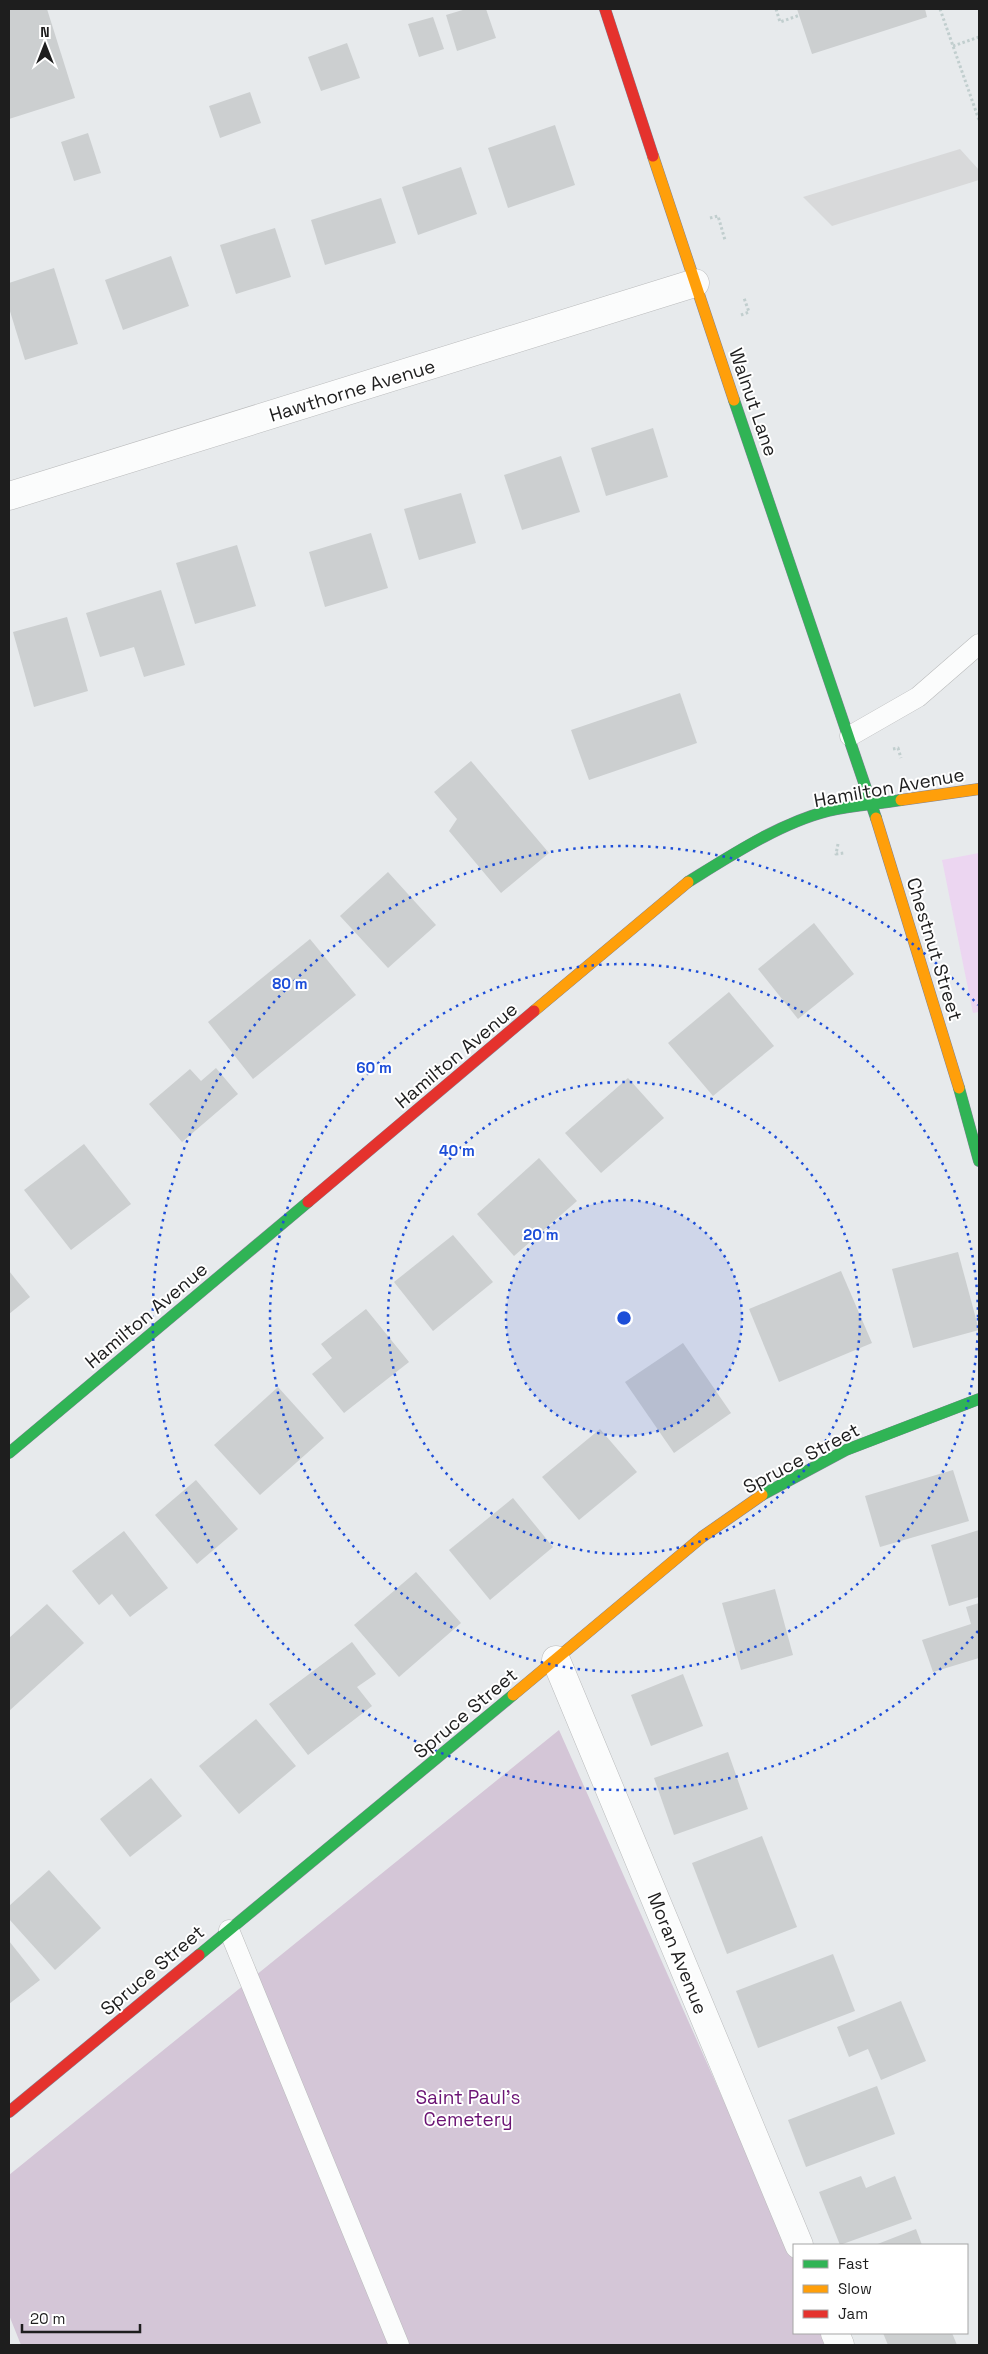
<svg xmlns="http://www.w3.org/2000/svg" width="988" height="2354" font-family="'Space Grotesk',sans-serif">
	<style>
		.cemetery { fill: #d4c6d7 }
		.park { fill: #ecd6f1 }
		.parking { fill: #d8d9da }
		.building { fill: #cccfd0 }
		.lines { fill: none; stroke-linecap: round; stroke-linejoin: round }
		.lane-casing { stroke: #babbbc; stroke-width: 21 }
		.street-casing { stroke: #babbbc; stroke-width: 29 }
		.fast-casing { stroke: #808395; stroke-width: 12 }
		.slow-casing { stroke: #808395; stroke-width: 12 }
		.jam-casing { stroke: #808395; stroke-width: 12 }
		.path { stroke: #c1cece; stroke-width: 3; stroke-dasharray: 2.5 2.5; stroke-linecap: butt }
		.lane { stroke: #fbfcfc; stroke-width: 20 }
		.street { stroke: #fbfcfc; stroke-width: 28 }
		.fast { stroke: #30b455; stroke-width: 11 }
		.slow { stroke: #ff9f0a; stroke-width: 11 }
		.jam { stroke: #e5322d; stroke-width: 11 }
		.ring { fill: none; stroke: #1d4ed8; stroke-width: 2.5; stroke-dasharray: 2.5 5 }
		.labels { text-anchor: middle; stroke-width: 4; stroke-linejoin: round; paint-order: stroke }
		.street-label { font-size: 19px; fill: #1e1e1e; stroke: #fff }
		.park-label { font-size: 19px; fill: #6b1474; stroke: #fff }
		.centre { fill: #1d4ed8; stroke: #fff; stroke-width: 2.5 }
		.ring-label { font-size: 15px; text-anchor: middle; font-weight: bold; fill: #1d4ed8; stroke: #fff; stroke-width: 4; stroke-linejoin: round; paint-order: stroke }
	</style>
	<rect width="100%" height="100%" fill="#e7eaec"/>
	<polygon class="cemetery" points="559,1730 794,2259 794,2333 827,2333 832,2345 21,2345 9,2315 9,2175"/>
	<polygon class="park" points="979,853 979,1012 973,1013 942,860"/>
	<polygon class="parking" points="960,149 979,170 979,180 832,226 803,197"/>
	<g class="building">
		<polygon points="9,9 47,9 75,98 9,119"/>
		<polygon points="466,9 486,9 496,38 457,51 446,15"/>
		<polygon points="797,9 925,9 927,17 812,54"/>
		<polygon points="433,17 444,49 419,57 408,24"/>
		<polygon points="347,43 360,78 321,91 308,57"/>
		<polygon points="250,92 261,123 220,138 209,106"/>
		<polygon points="555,125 575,185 508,208 488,148"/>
		<polygon points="88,133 101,173 74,181 61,142"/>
		<polygon points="461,167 477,214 418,235 402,187"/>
		<polygon points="381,198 396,243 325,265 311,220"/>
		<polygon points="275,228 291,277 236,294 220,245"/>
		<polygon points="171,256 189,306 123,330 105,280"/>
		<polygon points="54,268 78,344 25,360 9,308 9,283"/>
		<polygon points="653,428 668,477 606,496 591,448"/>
		<polygon points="561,456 580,512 522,530 504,475"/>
		<polygon points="461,493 476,543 419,560 404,509"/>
		<polygon points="371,533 388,588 325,607 309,552"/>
		<polygon points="237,545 256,606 195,624 176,563"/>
		<polygon points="161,590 185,665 144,677 134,647 100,657 86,613"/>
		<polygon points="67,617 88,691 34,707 13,632"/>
		<polygon points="680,693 697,743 589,780 571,730"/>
		<polygon points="471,761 549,853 501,893 449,831 457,819 434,792"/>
		<polygon points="388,872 436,925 388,968 340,916"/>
		<polygon points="814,923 854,974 798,1019 758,969"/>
		<polygon points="310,939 356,995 253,1079 208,1022"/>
		<polygon points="729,992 774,1046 713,1096 668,1043"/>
		<polygon points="216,1068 238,1094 182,1142 149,1104 190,1069 201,1081"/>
		<polygon points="628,1078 664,1118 601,1173 565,1133"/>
		<polygon points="84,1144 131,1204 71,1250 24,1190"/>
		<polygon points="539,1158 577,1201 514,1256 477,1214"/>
		<polygon points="453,1235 493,1282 433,1331 394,1282"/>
		<polygon points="958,1252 979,1330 913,1348 892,1269"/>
		<polygon points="9,1271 30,1297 9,1314"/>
		<polygon points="841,1271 872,1343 779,1382 749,1309"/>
		<polygon points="366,1309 409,1362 344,1413 312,1374 332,1358 321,1344"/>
		<polygon points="683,1343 731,1413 674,1453 625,1382"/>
		<polygon points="278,1387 324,1438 260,1495 214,1445"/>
		<polygon points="600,1429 637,1472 579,1520 542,1477"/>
		<polygon points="953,1470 969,1521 880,1547 865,1496"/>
		<polygon points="196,1480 238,1529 197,1564 155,1515"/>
		<polygon points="513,1498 553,1547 490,1600 449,1550"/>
		<polygon points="979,1530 979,1597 949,1606 931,1545"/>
		<polygon points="124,1531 168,1588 130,1617 112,1594 99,1605 72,1571"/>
		<polygon points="416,1572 461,1623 399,1677 354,1625"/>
		<polygon points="775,1589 793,1655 741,1670 722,1603"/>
		<polygon points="979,1603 979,1658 933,1672 922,1640 971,1624 966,1607"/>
		<polygon points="47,1604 84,1643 9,1711 9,1638"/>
		<polygon points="352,1642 376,1674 357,1687 372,1706 308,1755 269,1704"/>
		<polygon points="683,1674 703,1726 651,1746 631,1695"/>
		<polygon points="256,1719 296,1766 239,1814 199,1766"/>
		<polygon points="728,1752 748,1809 674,1835 654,1778"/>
		<polygon points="151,1778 182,1816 130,1857 100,1819"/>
		<polygon points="762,1836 797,1927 727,1954 692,1863"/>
		<polygon points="49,1870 101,1928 55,1970 9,1919 9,1906"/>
		<polygon points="9,1941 40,1980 9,2004"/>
		<polygon points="833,1954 855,2011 758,2048 736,1991"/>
		<polygon points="901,2001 926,2061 881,2080 868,2049 849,2057 837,2027"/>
		<polygon points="877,2086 895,2134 806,2167 788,2120"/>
		<polygon points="861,2176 866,2188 895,2176 912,2219 840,2245 819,2192"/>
		<polygon points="916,2229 922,2245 875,2245"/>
		<polygon points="883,2333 952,2333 957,2345 888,2345"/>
	</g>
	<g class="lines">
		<g class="lane-casing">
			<g id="lane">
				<polyline points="850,736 918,697 979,644"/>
				<polyline points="229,1930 399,2345"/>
			</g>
		</g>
		<g class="street-casing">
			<g id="street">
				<polyline points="9,496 695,283"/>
				<polyline points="556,1660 799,2245"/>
				<polyline points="835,2333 840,2345"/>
			</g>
		</g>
		<g class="fast-casing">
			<g id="fast">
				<polyline points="734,400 876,818"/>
				<path d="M 688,882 C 730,856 780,823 828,811 C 852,805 877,804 901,800"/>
				<polyline points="959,1088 979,1161"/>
				<polyline points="9,1453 308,1202"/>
				<polyline points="762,1495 846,1450 979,1399"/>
				<polyline points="199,1955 513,1695"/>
			</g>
		</g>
		<g class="slow-casing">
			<g id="slow">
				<polyline points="653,156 734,400"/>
				<polyline points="901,800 979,789"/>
				<polyline points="876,818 959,1088"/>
				<polyline points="534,1011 688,882"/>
				<polyline points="513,1695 702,1537 762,1495"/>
			</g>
		</g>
		<g class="jam-casing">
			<g id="jam">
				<polyline points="605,9 653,156"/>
				<polyline points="308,1202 534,1011"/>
				<polyline points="9,2112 199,1955"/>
			</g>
		</g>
		<g class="path">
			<polyline points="776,9 780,22 800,15"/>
			<polyline points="940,9 979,120"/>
			<polyline points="953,46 979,37"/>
			<polyline points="710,218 718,216 725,240"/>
			<polyline points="741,315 749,312 744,298"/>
			<polyline points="893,749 898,748 901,758"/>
			<polyline points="838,844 836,854 844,853"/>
		</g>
		<use href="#lane" class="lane"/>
		<use href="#street" class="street"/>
		<use href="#fast" class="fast"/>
		<use href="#slow" class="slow"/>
		<use href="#jam" class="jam"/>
	</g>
	<circle cx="624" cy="1318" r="118" fill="#1d4ed8" fill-opacity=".12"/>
	<g class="ring">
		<circle cx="624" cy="1318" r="118"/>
		<circle cx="624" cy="1318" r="236"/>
		<circle cx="624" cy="1318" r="354"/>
		<path d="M978 1631A472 472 0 1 1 978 1005"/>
	</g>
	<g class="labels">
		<g class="street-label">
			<text transform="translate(352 390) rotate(-17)" y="7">Hawthorne Avenue</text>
			<text transform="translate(754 402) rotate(71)" y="7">Walnut Lane</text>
			<text transform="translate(889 787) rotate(-10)" y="7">Hamilton Avenue</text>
			<text transform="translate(935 949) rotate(73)" y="7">Chestnut Street</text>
			<text transform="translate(456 1055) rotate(-40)" y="7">Hamilton Avenue</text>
			<text transform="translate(146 1315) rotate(-40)" y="7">Hamilton Avenue</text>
			<text transform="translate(801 1458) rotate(-28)" y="7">Spruce Street</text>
			<text transform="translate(465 1713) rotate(-40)" y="7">Spruce Street</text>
			<text transform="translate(678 1953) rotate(68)" y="7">Moran Avenue</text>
			<text transform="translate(152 1970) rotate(-40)" y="7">Spruce Street</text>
		</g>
		<g class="park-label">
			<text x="468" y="2104">Saint Paul's<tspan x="468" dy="22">Cemetery</tspan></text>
		</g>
	</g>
	<circle cx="624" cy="1318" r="8" class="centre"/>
	<g class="ring-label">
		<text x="290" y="989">80 m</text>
		<text x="374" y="1073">60 m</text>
		<text x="457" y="1156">40 m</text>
		<text x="541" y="1240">20 m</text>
	</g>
	<rect width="988" height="2354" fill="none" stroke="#1e1e1e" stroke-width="20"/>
	<rect x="793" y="2244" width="175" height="90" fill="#ffffff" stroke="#a5a5a5"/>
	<rect x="803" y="2260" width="25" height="8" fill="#30b455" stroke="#a5a5a5"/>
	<text x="838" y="2269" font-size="15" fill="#1e1e1e">Fast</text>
	<rect x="803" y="2285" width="25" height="8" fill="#ff9f0a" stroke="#a5a5a5"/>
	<text x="838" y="2294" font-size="15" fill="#1e1e1e">Slow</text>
	<rect x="803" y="2310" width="25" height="8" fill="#e5322d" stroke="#a5a5a5"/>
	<text x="838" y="2319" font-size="15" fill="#1e1e1e">Jam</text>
	<g transform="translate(45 45)" stroke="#ffffff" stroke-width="4" paint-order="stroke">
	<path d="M0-4L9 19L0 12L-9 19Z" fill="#1e1e1e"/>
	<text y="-8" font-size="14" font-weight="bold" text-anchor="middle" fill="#1e1e1e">N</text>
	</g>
	<path d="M22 2324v8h118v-8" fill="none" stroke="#1e1e1e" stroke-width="2.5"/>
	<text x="30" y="2324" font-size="15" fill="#1e1e1e" stroke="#ffffff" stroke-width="4" paint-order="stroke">20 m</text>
</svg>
